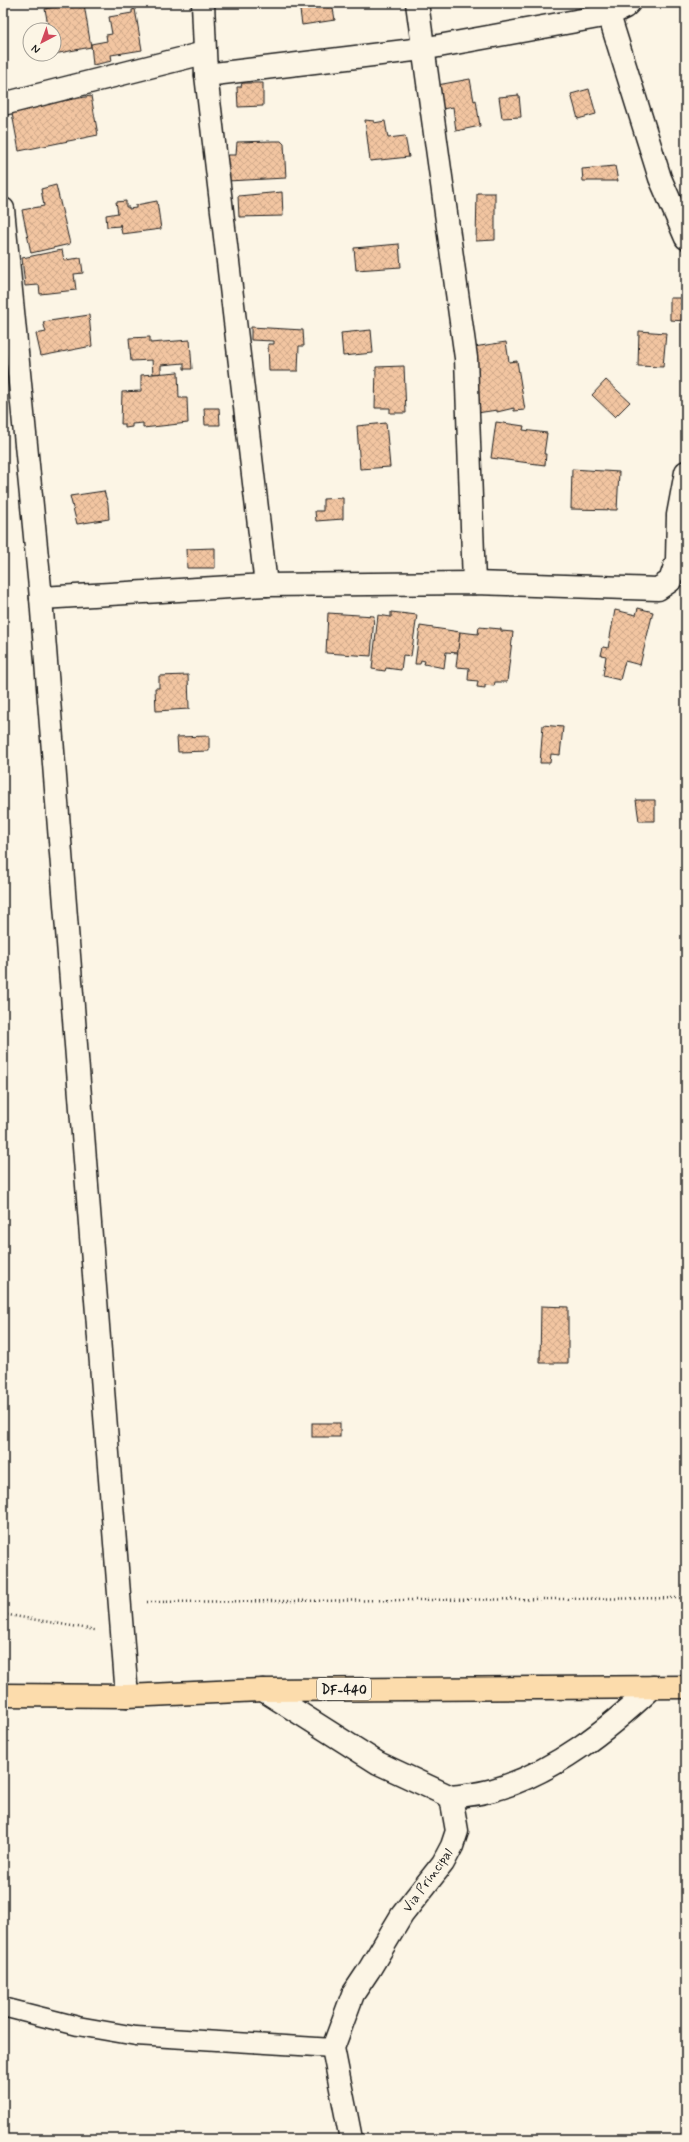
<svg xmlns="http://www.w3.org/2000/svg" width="689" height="2142" font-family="Mynerve,sans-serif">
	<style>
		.building { fill: url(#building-cross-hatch); stroke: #1c1c1c }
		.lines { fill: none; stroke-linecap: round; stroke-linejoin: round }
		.service-casing { stroke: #1c1c1c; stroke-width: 21 }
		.minor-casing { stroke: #1c1c1c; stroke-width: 25 }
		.primary-casing { stroke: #1c1c1c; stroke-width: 25 }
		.path { stroke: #1c1c1c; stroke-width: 2.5; stroke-dasharray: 1 3; stroke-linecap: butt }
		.service { stroke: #fcf5e5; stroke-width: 18 }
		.minor { stroke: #fcf5e5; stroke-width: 22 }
		.primary { stroke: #fcdcac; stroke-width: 22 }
		.labels { text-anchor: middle; stroke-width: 3; stroke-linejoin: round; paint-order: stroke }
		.shield { fill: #fcf5e5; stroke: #5f5d58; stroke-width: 1 }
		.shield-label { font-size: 13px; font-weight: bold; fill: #1c1c1c }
		.street-label { font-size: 14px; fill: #1c1c1c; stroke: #fcf5e5 }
	</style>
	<defs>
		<pattern id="building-cross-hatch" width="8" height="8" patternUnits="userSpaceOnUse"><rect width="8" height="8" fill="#f2c5a1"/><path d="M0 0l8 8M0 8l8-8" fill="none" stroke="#cfa98a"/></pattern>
	</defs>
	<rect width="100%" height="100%" fill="#fcf5e5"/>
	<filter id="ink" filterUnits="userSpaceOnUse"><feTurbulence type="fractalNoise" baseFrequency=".025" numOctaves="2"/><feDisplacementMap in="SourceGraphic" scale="8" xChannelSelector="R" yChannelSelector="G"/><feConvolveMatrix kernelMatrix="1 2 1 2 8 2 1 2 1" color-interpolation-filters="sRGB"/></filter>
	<g filter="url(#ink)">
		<g class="building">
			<polygon points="76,3 87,3 84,4 91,47 54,54 54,30 37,30 37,27 48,25 45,9"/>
			<polygon points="299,3 332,3 335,20 302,25"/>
			<polygon points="135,9 142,50 111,55 112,61 93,65 91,44 107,41 106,35 112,34 109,17 132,13 132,10"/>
			<polygon points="470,79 474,101 476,100 480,126 456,131 453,107 437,110 432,86"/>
			<polygon points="242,83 263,83 263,106 238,107 237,87 241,87"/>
			<polygon points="589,89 596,114 578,119 571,94"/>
			<polygon points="519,95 521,117 502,118 499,97"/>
			<polygon points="91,96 98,135 19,151 11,108 56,98 57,102"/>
			<polygon points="365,120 374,121 374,123 385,121 388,138 405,136 409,157 370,161"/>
			<polygon points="273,141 281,141 284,144 286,178 227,181 226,155 236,155 237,142"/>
			<polygon points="615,166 618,181 583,181 582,169"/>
			<polygon points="56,185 70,244 31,253 22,210 44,206 41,189"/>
			<polygon points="282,192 283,216 239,217 238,196"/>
			<polygon points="477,193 495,193 495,240 476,241"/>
			<polygon points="126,201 126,207 129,207 129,209 136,208 136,205 157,201 161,229 122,234 120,224 120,226 107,227 106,215 118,213 116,202"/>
			<polygon points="399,244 401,267 356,270 354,248"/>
			<polygon points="62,250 64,260 81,258 83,273 74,274 76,290 40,294 39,285 25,286 22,258"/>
			<polygon points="670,298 686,298 686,321 670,320"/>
			<polygon points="89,315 92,346 41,356 36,334 46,332 43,322"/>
			<polygon points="251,327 303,330 304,346 299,346 298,371 269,371 268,344 274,344 274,341 251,340"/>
			<polygon points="371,330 373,353 343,356 341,333"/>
			<polygon points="639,331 666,333 663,367 638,366"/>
			<polygon points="150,337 150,343 190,340 192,369 184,369 184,363 161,365 161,373 153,374 152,360 131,361 129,338"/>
			<polygon points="506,342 509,362 517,361 525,410 514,411 514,408 497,412 497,410 477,413 461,349"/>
			<polygon points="404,366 406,413 390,413 390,408 375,408 376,367"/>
			<polygon points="178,372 179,398 187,398 188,423 143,428 143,423 132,424 132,427 125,428 125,424 121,424 122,392 141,391 141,375"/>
			<polygon points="606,380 630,402 615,417 592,395"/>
			<polygon points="204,408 219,408 220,425 205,425"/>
			<polygon points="496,422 524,426 523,430 547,433 544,454 546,454 545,465 491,458"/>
			<polygon points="386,423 390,467 360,469 357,426"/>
			<polygon points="572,469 619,472 617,510 571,509"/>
			<polygon points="104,491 108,504 109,519 77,524 70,496"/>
			<polygon points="343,498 343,519 316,521 315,511 323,511 323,499"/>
			<polygon points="215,548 215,568 187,568 186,549"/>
			<polygon points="638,608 653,612 640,665 625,661 620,680 603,676 606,656 601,655 603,647 608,648 615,610 636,615"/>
			<polygon points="391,612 417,615 411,656 403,655 401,670 386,668 385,671 372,669 378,615 391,617"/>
			<polygon points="328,613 374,616 371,656 326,653"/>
			<polygon points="420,626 460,632 458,653 446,652 444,668 424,664 425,661 421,660 420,664 415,664"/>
			<polygon points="479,627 501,629 501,631 513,632 507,682 495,682 494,686 485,685 485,688 477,687 478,681 468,680 469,668 456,667 460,632 478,634"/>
			<polygon points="188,675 189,709 156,711 155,688 159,688 159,676"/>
			<polygon points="543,725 563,727 560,755 551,754 550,763 540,763"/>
			<polygon points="209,736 209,751 178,752 177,737"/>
			<polygon points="636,800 655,800 655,821 639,821"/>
			<rect x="684" y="1133" width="2" height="22"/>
			<polygon points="541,1306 568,1307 568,1363 540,1363"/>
			<rect x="312" y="1423" width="28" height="14"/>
		</g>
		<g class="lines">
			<g class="service-casing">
				<polyline id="service" points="3,2007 78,2026 136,2036 333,2048"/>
			</g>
			<g class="minor-casing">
				<g id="minor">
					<polyline points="203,3 206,75 266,585"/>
					<polyline points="417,3 466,358 474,583"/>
					<polyline points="609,15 660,178 686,238"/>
					<polyline points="206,75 422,49 609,15 625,7 629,3"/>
					<polyline points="3,104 204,53"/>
					<polyline points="3,209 41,598 127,1696"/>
					<polyline points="41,598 266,585 474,583 658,589 670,581 677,560 678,515 686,472"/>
					<polyline points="263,1690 378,1763 451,1797 457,1831 452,1846 443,1863 402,1915 369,1970 353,1994 333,2048 351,2139"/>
					<path d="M 451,1797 C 465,1795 480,1794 493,1790 C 554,1773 608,1729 653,1687"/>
				</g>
			</g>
			<g class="primary-casing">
				<polyline id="primary" points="3,1695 127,1696 263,1690 686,1687"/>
			</g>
			<g class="path">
				<polyline points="147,1602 686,1598"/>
				<polyline points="3,1614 95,1630"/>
			</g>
			<use href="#service" class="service"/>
			<use href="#minor" class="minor"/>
			<use href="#primary" class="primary"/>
		</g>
	</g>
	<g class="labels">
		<rect class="shield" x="317" y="1678" width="54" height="22" rx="3"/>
		<g class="shield-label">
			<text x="344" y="1694">DF-440</text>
		</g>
		<g class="street-label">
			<text transform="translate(427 1880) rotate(-54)" y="5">Via Principal</text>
		</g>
	</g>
	<rect width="689" height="2142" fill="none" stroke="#fcf5e5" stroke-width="16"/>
	<rect x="8" y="8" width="673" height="2126" fill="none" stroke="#1c1c1c" stroke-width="1.5" filter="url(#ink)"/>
	<g transform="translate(42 42) rotate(221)"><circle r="19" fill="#fcf5e5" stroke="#a29e95"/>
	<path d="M0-3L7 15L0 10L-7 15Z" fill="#d1495b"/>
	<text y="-6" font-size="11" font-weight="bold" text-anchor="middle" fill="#1c1c1c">N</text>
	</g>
</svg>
